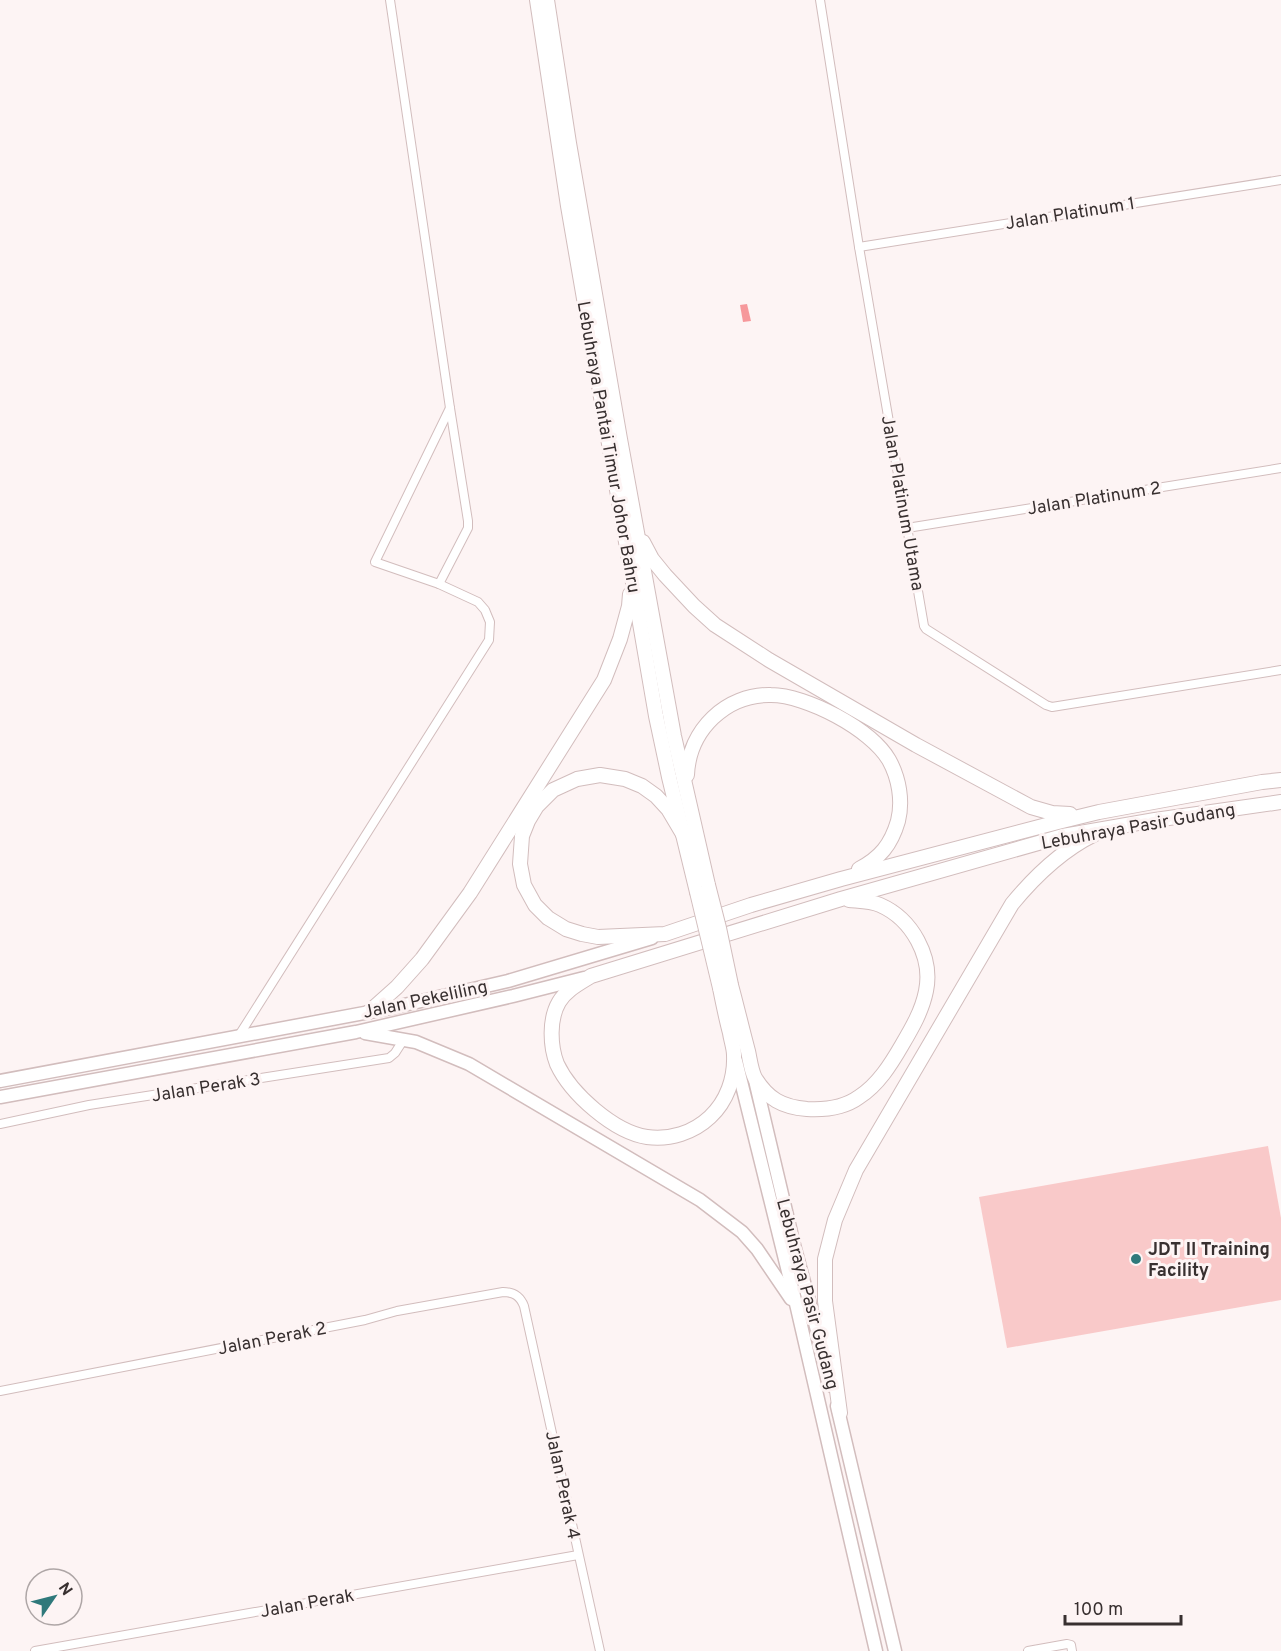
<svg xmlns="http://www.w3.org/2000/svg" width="1281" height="1651" font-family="Overpass,sans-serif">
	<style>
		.green { fill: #f9c9c9 }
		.water { fill: #f6989b }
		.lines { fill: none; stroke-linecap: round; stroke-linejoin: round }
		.minor-casing { stroke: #d2bdbd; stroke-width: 10 }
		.primary-casing { stroke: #d2bdbd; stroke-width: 15 }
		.trunk-casing { stroke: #d2bdbd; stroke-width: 16 }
		.minor { stroke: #fff; stroke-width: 8 }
		.primary { stroke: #fff; stroke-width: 12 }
		.trunk { stroke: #fff; stroke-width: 14 }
		.trunk-bridge-casing { stroke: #d2bdbd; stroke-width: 16; stroke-linecap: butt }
		.trunk-bridge { stroke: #fff; stroke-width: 14 }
		.poi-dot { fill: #2f797b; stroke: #fdf4f4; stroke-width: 2 }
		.labels { text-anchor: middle; stroke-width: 6; stroke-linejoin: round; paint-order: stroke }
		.street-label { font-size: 18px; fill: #383030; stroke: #fdf4f4 }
		.poi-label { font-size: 18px; font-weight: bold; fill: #383030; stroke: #fdf4f4; text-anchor: start }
	</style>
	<rect width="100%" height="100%" fill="#fdf4f4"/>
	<polygon class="green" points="1268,1146 1281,1218 1281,1300 1007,1348 979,1197"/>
	<polygon class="water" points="747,304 751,321 743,322 740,305"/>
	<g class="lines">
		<g class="minor-casing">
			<g id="minor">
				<polyline points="390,0 450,408 468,521 468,528 439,584"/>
				<polyline points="820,0 859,247 924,626 926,629 1046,705 1052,707 1281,670"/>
				<polyline points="859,247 1281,180"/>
				<polyline points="907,528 1281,468"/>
				<polyline points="238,1037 489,640 490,622 485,610 478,602 439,584 375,562 450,408"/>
				<polyline points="0,1124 89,1105 389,1058 395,1053 404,1039"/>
				<path d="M 0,1391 L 365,1320 L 397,1311 L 503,1292 C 514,1292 520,1296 524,1306 L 600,1651"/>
				<polyline points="35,1651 578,1555"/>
				<polyline points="1028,1651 1067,1644 1071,1645 1072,1651"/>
			</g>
		</g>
		<g class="primary-casing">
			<g id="primary">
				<polyline points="365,1033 416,1042 469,1064 700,1200 742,1232 757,1249 791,1299"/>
				<polyline points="736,1061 797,1308 876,1651"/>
				<polyline points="755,1080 794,1245 832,1386"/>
				<polyline points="0,1081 391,1008 508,981 652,938"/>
				<polyline points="0,1097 356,1032 513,996 584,978"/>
				<polyline points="837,1406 895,1651"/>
			</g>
		</g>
		<g class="trunk-casing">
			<g id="trunk">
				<polyline points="537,0 568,206 656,716 669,777 697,892"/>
				<polyline points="547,0 569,143 620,439 674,736 708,885"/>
				<polyline points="643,542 652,559 665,575 694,606 715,625 769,660 916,745 1031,807 1052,813 1070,814"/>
				<path d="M 687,775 C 689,730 726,694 771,695 C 806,695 871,729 889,760 C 899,778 903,801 898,821 C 891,845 880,858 859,869"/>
				<polyline points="684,836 668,809 656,796 642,786 625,779 600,775 577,779 553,790 537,806 528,821 522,836 520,864 524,885 535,905 548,918 566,929 582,934 598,937 665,934 751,905 841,879 1058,822 1099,812 1262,782 1281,780"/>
				<path d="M 731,985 C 737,1007 742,1029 748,1051 C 750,1060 751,1070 755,1078 C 768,1099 782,1107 807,1109 C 825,1110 844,1108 859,1097 C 878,1085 891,1064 902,1045 C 912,1028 922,1011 926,991 C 933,957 912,919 880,905 C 871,901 859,901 849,900"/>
				<path d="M 720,988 C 723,1003 726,1018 730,1033 C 731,1040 734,1048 734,1055 C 735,1078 727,1101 710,1117 C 693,1133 670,1140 647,1137 C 614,1132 571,1094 557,1064 C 550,1046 549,1019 559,1002 C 566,990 580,983 591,976 L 841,899 L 1063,836 L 1155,820 L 1281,802"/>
				<polyline points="369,1012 397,987 422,959 470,893 604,680 620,639 629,606 630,594"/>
				<path d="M 840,1413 L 825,1301 L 825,1259 L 835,1220 L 856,1170 L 1012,904 C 1035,876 1062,850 1095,834"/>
			</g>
		</g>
		<use href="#minor" class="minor"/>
		<use href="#primary" class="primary"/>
		<use href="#trunk" class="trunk"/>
		<g class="trunk-bridge-casing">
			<g id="trunk-bridge">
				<polyline points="708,885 719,928 731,985"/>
				<polyline points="697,892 720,988"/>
			</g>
		</g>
		<use href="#trunk-bridge" class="trunk-bridge"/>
	</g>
	<circle class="poi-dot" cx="1136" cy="1259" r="6"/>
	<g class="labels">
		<g class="street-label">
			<text transform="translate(1070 213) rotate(-9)" y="6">Jalan Platinum 1</text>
			<text transform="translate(609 447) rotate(80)" y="6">Lebuhraya Pantai Timur Johor Bahru</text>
			<text transform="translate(1094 498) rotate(-9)" y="6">Jalan Platinum 2</text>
			<text transform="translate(903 503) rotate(80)" y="6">Jalan Platinum Utama</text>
			<text transform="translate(1138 826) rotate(-10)" y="6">Lebuhraya Pasir Gudang</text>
			<text transform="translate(425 999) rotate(-12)" y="6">Jalan Pekeliling</text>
			<text transform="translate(206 1087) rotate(-9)" y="6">Jalan Perak 3</text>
			<text transform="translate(808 1294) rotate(75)" y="6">Lebuhraya Pasir Gudang</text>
			<text transform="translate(272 1338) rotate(-11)" y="6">Jalan Perak 2</text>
			<text transform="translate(563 1485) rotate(78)" y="6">Jalan Perak 4</text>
			<text transform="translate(307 1603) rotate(-10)" y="6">Jalan Perak</text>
		</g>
		<g class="poi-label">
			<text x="1148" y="1255">JDT II Training<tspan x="1148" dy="21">Facility</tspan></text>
		</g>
	</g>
	<g transform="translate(54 1597) rotate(55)"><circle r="28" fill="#fdf4f4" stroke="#aea6a6" stroke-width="1.5"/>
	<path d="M0-4.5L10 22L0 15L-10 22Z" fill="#2f797b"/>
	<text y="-9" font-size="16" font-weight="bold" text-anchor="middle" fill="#383030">N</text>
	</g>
	<path d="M1065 1615v9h116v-9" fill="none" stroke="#383030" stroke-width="3"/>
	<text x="1074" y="1615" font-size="18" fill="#383030" stroke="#fdf4f4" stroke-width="4.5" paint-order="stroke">100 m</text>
</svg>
